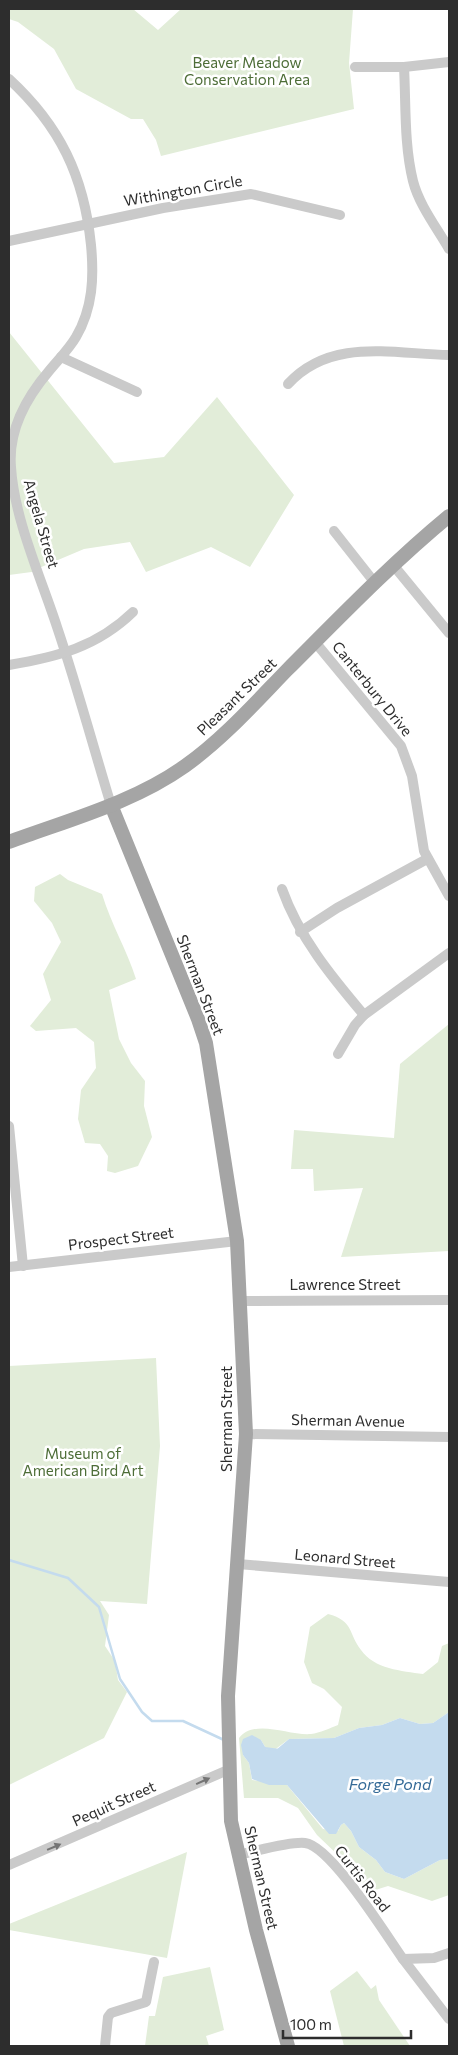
<svg xmlns="http://www.w3.org/2000/svg" width="458" height="2055" font-family="Commissioner,sans-serif">
	<style>
		.green { fill: #e2edd9 }
		.water { fill: #c4dbee }
		.lines { fill: none; stroke-linecap: round; stroke-linejoin: round }
		.stream { stroke: #c4dbee; stroke-width: 2.5 }
		.minor { stroke: #cacaca; stroke-width: 10 }
		.major { stroke: #a5a5a5; stroke-width: 14 }
		.oneway { fill: #747474 }
		.labels { text-anchor: middle; stroke-width: 5; stroke-linejoin: round; paint-order: stroke }
		.park-label { font-size: 15px; fill: #4d6d37; stroke: #fff }
		.street-label { font-size: 15px; fill: #2d2d2d; stroke: #fff }
		.water-label { font-size: 16px; font-style: italic; fill: #346a97; stroke: #fff }
	</style>
	<rect width="100%" height="100%" fill="#fff"/>
	<g class="green">
		<polygon points="9,9 133,9 158,30 181,9 353,9 349,63 354,109 161,156 156,140 143,119 131,119 76,89 54,49 18,22 9,19"/>
		<polygon points="9,332 114,463 164,457 217,397 294,495 250,567 211,547 146,572 130,542 84,549 39,568 39,571 9,575"/>
		<path d="M 60,874 L 68,880 L 102,894 C 111,924 127,950 136,979 L 109,990 L 119,1039 L 131,1063 L 145,1081 L 144,1106 L 152,1137 L 138,1166 L 115,1173 L 107,1171 L 108,1156 L 100,1144 L 85,1143 L 78,1119 L 81,1090 L 96,1068 L 94,1042 L 76,1028 L 36,1031 L 30,1026 L 51,1000 L 43,974 L 61,942 L 52,923 L 34,901 L 35,887 Z"/>
		<polygon points="449,1024 449,1251 341,1257 363,1188 314,1191 313,1169 291,1169 294,1130 394,1138 400,1064"/>
		<polygon points="156,1358 160,1446 147,1604 100,1601 109,1615 105,1646 115,1661 118,1680 127,1692 104,1738 9,1785 9,1366"/>
		<path d="M 328,1614 C 354,1621 348,1633 361,1650 C 374,1669 402,1671 423,1674 L 438,1662 L 442,1646 L 449,1643 L 449,1712 L 433,1723 L 420,1724 L 400,1718 L 382,1725 L 359,1728 L 334,1738 L 289,1739 L 273,1751 L 267,1750 L 261,1740 L 243,1755 L 249,1763 L 252,1780 L 287,1785 L 323,1829 L 338,1831 L 341,1825 L 344,1823 L 351,1831 L 359,1847 L 376,1860 L 385,1872 L 404,1879 L 440,1860 L 449,1859 L 449,1895 L 432,1901 L 388,1886 L 369,1892 L 341,1858 L 317,1835 L 298,1808 L 278,1798 L 244,1798 L 239,1738 C 255,1718 289,1736 311,1734 C 320,1733 330,1728 338,1725 L 342,1707 L 324,1689 L 312,1683 L 304,1662 L 310,1627 Z"/>
		<polygon points="187,1852 167,1958 9,1930 9,1924"/>
		<polygon points="210,1967 224,2030 206,2036 209,2046 145,2046 149,2016 155,2016 163,1977"/>
		<polygon points="357,1971 371,1989 376,1985 379,2000 410,2046 344,2046 330,1991"/>
	</g>
	<polygon class="water" points="449,1712 449,1859 440,1860 404,1879 385,1872 376,1860 359,1847 351,1831 344,1823 341,1825 336,1834 329,1834 287,1785 269,1785 252,1779 249,1763 243,1755 241,1745 243,1739 252,1735 261,1740 267,1750 276,1750 289,1739 334,1738 359,1728 382,1725 400,1718 420,1724 433,1723"/>
	<g class="lines">
		<g class="stream">
			<polyline points="9,1560 68,1578 99,1607 120,1679 142,1712 152,1721 183,1721 224,1740"/>
			<polyline points="263,1748 278,1750"/>
		</g>
		<g class="minor">
			<polyline points="355,67 404,67 449,62"/>
			<path d="M 404,67 C 406,104 404,145 413,181 C 419,205 437,228 449,249"/>
			<path d="M 9,79 C 60,126 84,176 91,245 C 94,277 93,308 76,337 C 69,349 58,360 49,371 C 26,398 8,432 11,467 C 14,518 41,578 57,627 C 77,686 93,746 111,805"/>
			<polyline points="9,241 163,208 251,194 340,215"/>
			<polyline points="61,357 137,392"/>
			<path d="M 288,384 C 331,337 393,354 449,355"/>
			<polyline points="334,531 375,583"/>
			<polyline points="394,566 449,633"/>
			<polyline points="315,642 401,746 412,776 424,851 449,896"/>
			<path d="M 9,665 C 57,657 97,647 133,612"/>
			<path d="M 282,889 C 299,937 331,976 364,1015"/>
			<polyline points="300,932 337,908 427,859"/>
			<polyline points="338,1054 355,1025 364,1015 449,953"/>
			<polyline points="9,1126 23,1266"/>
			<polyline points="9,1267 237,1241"/>
			<polyline points="241,1301 449,1300"/>
			<polyline points="246,1434 449,1437"/>
			<polyline points="238,1564 449,1582"/>
			<path d="M 237,1855 C 254,1852 290,1841 305,1843 C 331,1846 386,1935 403,1959 L 434,1958 L 449,1953"/>
			<polyline points="9,1865 230,1769"/>
			<polyline points="403,1959 449,2019"/>
			<polyline points="105,2046 108,2017 111,2013 146,2002 154,1962"/>
		</g>
		<g class="major">
			<polyline points="111,805 198,1019 206,1043 237,1241 246,1434 228,1696 231,1821 256,1930 288,2046"/>
			<path d="M 9,842 C 68,820 133,803 185,766 C 223,739 255,703 287,670 C 340,617 392,563 449,516"/>
		</g>
	</g>
	<defs><path id="oneway-solid" d="M-6-.8H1V-3.2L6.5 0L1 3.2V.8H-6Z" transform="scale(1.25)"/></defs>
	<g class="oneway">
		<use href="#oneway-solid" transform="translate(203 1781) rotate(-24)"/>
		<use href="#oneway-solid" transform="translate(54 1847) rotate(-23)"/>
	</g>
	<g class="labels">
		<g class="park-label">
			<text x="247" y="68">Beaver Meadow<tspan x="247" dy="17">Conservation Area</tspan></text>
			<text x="83" y="1459">Museum of<tspan x="83" dy="17">American Bird Art</tspan></text>
		</g>
		<g class="street-label">
			<text transform="translate(183 191) rotate(-10)" y="5">Withington Circle</text>
			<text transform="translate(41 524) rotate(74)" y="5">Angela Street</text>
			<text transform="translate(372 689) rotate(51)" y="5">Canterbury Drive</text>
			<text transform="translate(237 697) rotate(-44)" y="5">Pleasant Street</text>
			<text transform="translate(200 985) rotate(69)" y="5">Sherman Street</text>
			<text transform="translate(121 1239) rotate(-7)" y="5">Prospect Street</text>
			<text x="345" y="1290">Lawrence Street</text>
			<text transform="translate(227 1419) rotate(-90)" y="5">Sherman Street</text>
			<text transform="translate(348 1421) rotate(1)" y="5">Sherman Avenue</text>
			<text transform="translate(345 1559) rotate(5)" y="5">Leonard Street</text>
			<text transform="translate(114 1804) rotate(-24)" y="5">Pequit Street</text>
			<text transform="translate(261 1878) rotate(77)" y="5">Sherman Street</text>
			<text transform="translate(362 1879) rotate(52)" y="5">Curtis Road</text>
		</g>
		<g class="water-label">
			<text x="390" y="1790">Forge Pond</text>
		</g>
	</g>
	<rect width="458" height="2055" fill="none" stroke="#2d2d2d" stroke-width="20"/>
	<path d="M283 2030v8h128v-8" fill="none" stroke="#2d2d2d" stroke-width="2.5"/>
	<text x="290" y="2030" font-size="15" fill="#2d2d2d" stroke="#ffffff" stroke-width="4" paint-order="stroke">100 m</text>
</svg>
